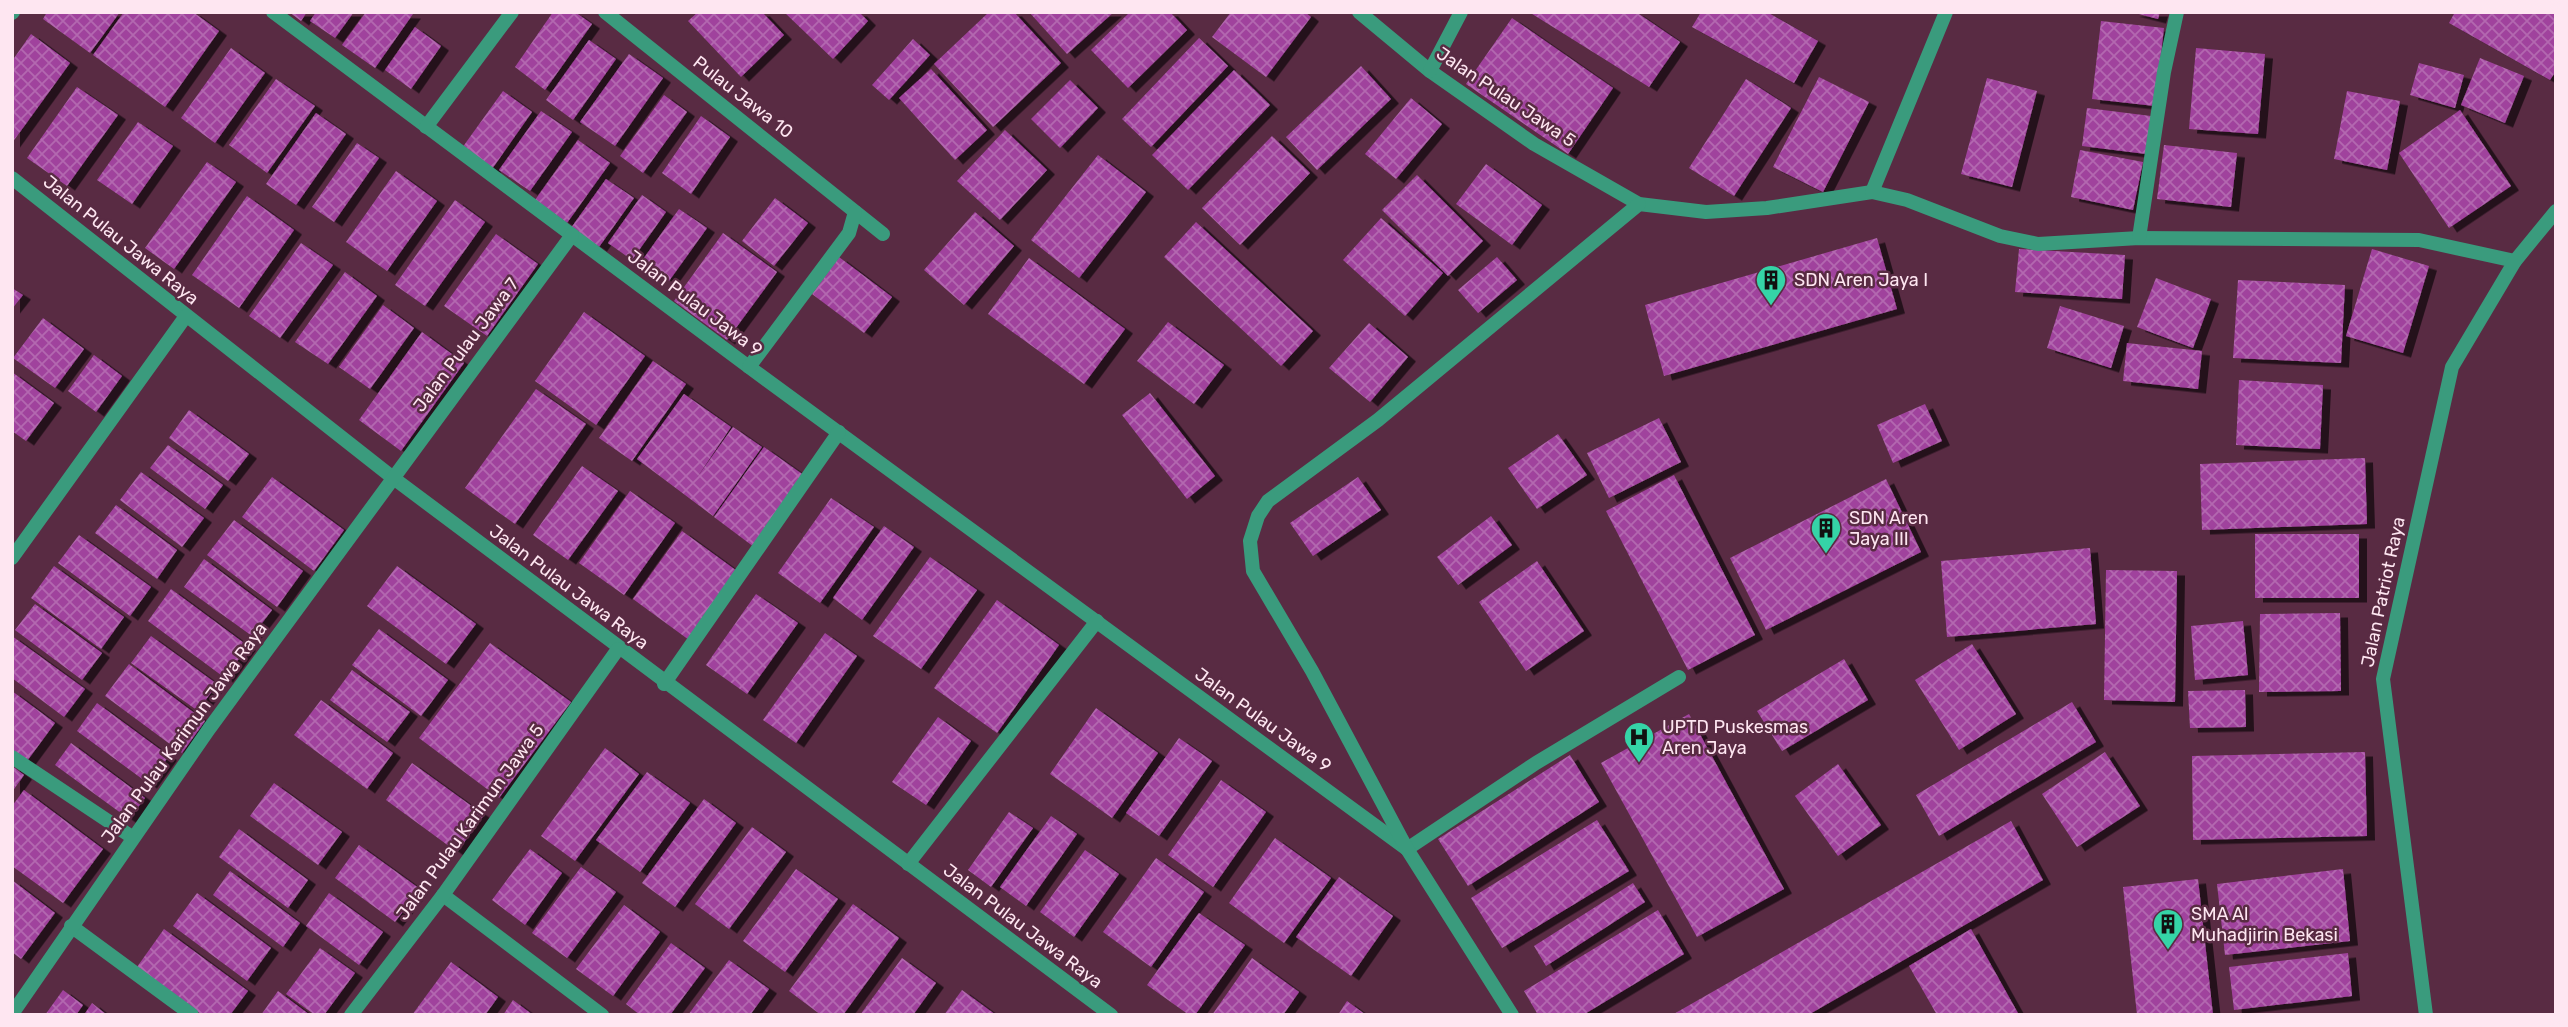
<svg xmlns="http://www.w3.org/2000/svg" width="2568" height="1027" font-family="Rubik,sans-serif">
	<style>
		.building { fill: url(#building-cross-hatch); filter: url(#shadow) }
		.lines { fill: none; stroke-linecap: round; stroke-linejoin: round }
		.street { stroke: #3a9b7d; stroke-width: 14 }
		.labels { text-anchor: middle; stroke-width: 5; stroke-linejoin: round; paint-order: stroke }
		.street-label { font-size: 18px; fill: #fee6f1; stroke: #592b43 }
		.poi-label { font-size: 18px; fill: #fee6f1; stroke: #592b43; text-anchor: start }
	</style>
	<defs>
		<pattern id="building-cross-hatch" width="8" height="8" patternUnits="userSpaceOnUse" patternTransform="scale(1.75)"><rect width="8" height="8" fill="#a0439d"/><path d="M0 0l8 8M0 8l8-8" fill="none" stroke="#b367b0"/></pattern>
		<filter id="shadow"><feDropShadow dx="8" dy="4.5" stdDeviation="0" flood-color="#0009"/></filter>
	</defs>
	<rect width="100%" height="100%" fill="#592b43"/>
	<g class="building">
		<polygon points="47,12 120,12 90,53 43,19"/>
		<polygon points="124,12 193,12 219,31 165,107 93,55"/>
		<polygon points="289,12 307,12 301,21"/>
		<polygon points="316,12 354,12 335,38 310,21"/>
		<polygon points="366,12 413,14 375,68 342,45"/>
		<polygon points="553,12 575,12 592,24 545,90 515,67"/>
		<polygon points="698,12 762,12 784,35 741,77 688,21"/>
		<polygon points="784,12 859,12 868,21 833,59"/>
		<polygon points="989,12 1014,12 1061,63 993,127 934,64"/>
		<polygon points="1029,12 1114,12 1067,54"/>
		<polygon points="1130,12 1170,12 1187,30 1128,88 1091,50"/>
		<polygon points="1231,12 1305,12 1311,17 1266,77 1212,37"/>
		<polygon points="1529,12 1636,12 1680,42 1649,87"/>
		<polygon points="1701,12 1767,12 1818,41 1794,83 1692,27"/>
		<polygon points="2131,12 2160,12 2158,19"/>
		<polygon points="2455,12 2551,12 2556,15 2556,71 2550,80 2449,23"/>
		<polygon points="1512,18 1613,88 1568,154 1466,84"/>
		<polygon points="2101,21 2164,28 2155,106 2092,99"/>
		<polygon points="415,27 441,46 411,89 385,70"/>
		<polygon points="31,34 70,63 12,143 12,61"/>
		<polygon points="1199,38 1228,66 1151,147 1122,119"/>
		<polygon points="913,39 930,55 889,100 872,85"/>
		<polygon points="589,40 616,59 573,120 546,100"/>
		<polygon points="231,48 265,73 215,143 181,118"/>
		<polygon points="2196,48 2265,54 2258,134 2189,129"/>
		<polygon points="629,54 663,78 615,146 580,122"/>
		<polygon points="2480,58 2524,76 2505,123 2461,105"/>
		<polygon points="2419,63 2464,75 2455,108 2410,95"/>
		<polygon points="1361,66 1391,99 1317,170 1286,137"/>
		<polygon points="931,69 987,130 955,160 899,98"/>
		<polygon points="1234,70 1270,105 1188,190 1152,155"/>
		<polygon points="1819,77 1869,102 1823,192 1773,167"/>
		<polygon points="1987,78 2037,91 2012,187 1961,174"/>
		<polygon points="276,79 315,106 267,173 229,145"/>
		<polygon points="1746,79 1791,108 1734,196 1689,168"/>
		<polygon points="1070,80 1098,108 1060,148 1031,119"/>
		<polygon points="77,87 118,115 67,186 27,158"/>
		<polygon points="503,91 532,112 492,169 462,148"/>
		<polygon points="2347,91 2400,101 2387,170 2334,159"/>
		<polygon points="664,95 687,112 643,173 620,156"/>
		<polygon points="1411,98 1442,124 1396,179 1365,154"/>
		<polygon points="2087,108 2151,116 2146,154 2082,146"/>
		<polygon points="2460,110 2511,186 2449,228 2399,153"/>
		<polygon points="541,111 572,132 530,191 499,170"/>
		<polygon points="316,113 346,134 296,205 266,184"/>
		<polygon points="701,116 730,137 691,194 662,173"/>
		<polygon points="138,122 173,146 132,204 97,180"/>
		<polygon points="1005,130 1047,170 1000,220 957,181"/>
		<polygon points="1272,136 1310,173 1240,245 1202,208"/>
		<polygon points="578,140 610,163 567,223 535,200"/>
		<polygon points="357,143 379,158 334,222 312,207"/>
		<polygon points="2164,145 2237,153 2231,207 2157,199"/>
		<polygon points="2080,150 2143,162 2133,210 2071,197"/>
		<polygon points="1098,155 1146,192 1079,278 1031,240"/>
		<polygon points="207,162 236,182 174,269 145,248"/>
		<polygon points="1486,164 1542,205 1512,245 1456,204"/>
		<polygon points="396,171 437,201 387,271 346,242"/>
		<polygon points="1417,175 1483,241 1448,276 1382,210"/>
		<polygon points="606,179 634,198 599,247 571,228"/>
		<polygon points="642,195 666,212 632,260 608,243"/>
		<polygon points="247,196 294,230 239,308 192,275"/>
		<polygon points="775,198 808,223 774,266 742,241"/>
		<polygon points="455,200 485,222 425,306 395,285"/>
		<polygon points="679,209 707,228 669,281 641,262"/>
		<polygon points="975,212 1014,246 964,305 924,270"/>
		<polygon points="1381,218 1443,273 1405,316 1343,260"/>
		<polygon points="1196,222 1313,331 1281,366 1164,257"/>
		<polygon points="723,233 777,272 727,340 674,301"/>
		<polygon points="496,234 538,264 487,336 444,306"/>
		<polygon points="1877,238 1897,309 1664,376 1645,305"/>
		<polygon points="301,243 333,265 280,338 249,316"/>
		<polygon points="2019,249 2125,255 2122,299 2015,292"/>
		<polygon points="2372,249 2429,266 2403,353 2346,336"/>
		<polygon points="839,257 892,297 864,333 812,294"/>
		<polygon points="1497,257 1517,280 1478,313 1458,290"/>
		<polygon points="1029,258 1125,329 1084,384 988,314"/>
		<polygon points="345,272 377,296 328,364 295,342"/>
		<polygon points="2156,278 2211,299 2193,348 2137,327"/>
		<polygon points="2238,280 2345,285 2341,363 2233,358"/>
		<polygon points="12,288 23,295 12,309"/>
		<polygon points="383,305 414,328 370,389 339,367"/>
		<polygon points="2060,306 2124,326 2111,368 2047,348"/>
		<polygon points="584,312 645,356 596,425 535,381"/>
		<polygon points="43,318 84,349 55,388 13,358"/>
		<polygon points="1168,322 1224,365 1194,404 1137,361"/>
		<polygon points="1369,323 1408,357 1370,402 1329,368"/>
		<polygon points="422,332 464,363 401,451 359,420"/>
		<polygon points="2127,343 2202,351 2198,389 2123,381"/>
		<polygon points="94,355 122,376 96,412 68,391"/>
		<polygon points="653,361 686,384 632,461 599,438"/>
		<polygon points="12,372 54,403 26,441 12,431"/>
		<polygon points="2239,380 2323,385 2320,449 2236,445"/>
		<polygon points="536,389 586,424 515,524 465,488"/>
		<polygon points="1150,393 1215,476 1187,499 1122,415"/>
		<polygon points="684,394 731,427 696,479 733,427 762,447 713,516 637,459"/>
		<polygon points="1925,404 1942,441 1893,463 1877,425"/>
		<polygon points="189,410 249,454 228,481 169,438"/>
		<polygon points="1659,418 1681,462 1609,498 1587,453"/>
		<polygon points="1558,434 1587,475 1537,509 1508,468"/>
		<polygon points="168,445 223,485 205,509 150,468"/>
		<polygon points="764,447 805,476 754,547 714,517"/>
		<polygon points="2365,458 2367,524 2202,530 2200,464"/>
		<polygon points="582,466 618,491 568,560 533,535"/>
		<polygon points="141,472 204,518 182,547 120,500"/>
		<polygon points="1674,475 1755,635 1688,670 1606,511"/>
		<polygon points="272,477 344,530 314,571 242,517"/>
		<polygon points="1358,477 1381,510 1313,556 1290,523"/>
		<polygon points="1886,479 1921,552 1766,630 1730,558"/>
		<polygon points="630,491 675,523 624,595 579,563"/>
		<polygon points="831,498 874,527 820,603 778,573"/>
		<polygon points="116,505 177,550 157,579 95,533"/>
		<polygon points="1491,516 1512,545 1458,585 1437,557"/>
		<polygon points="234,520 303,571 277,607 207,555"/>
		<polygon points="884,526 914,547 862,620 833,598"/>
		<polygon points="682,531 737,571 689,640 633,599"/>
		<rect x="2255" y="534" width="104" height="64"/>
		<polygon points="79,535 151,587 130,616 58,563"/>
		<polygon points="2090,548 2096,624 1947,637 1941,561"/>
		<polygon points="930,557 977,590 921,669 873,636"/>
		<polygon points="204,559 272,610 252,636 184,587"/>
		<polygon points="1537,561 1584,631 1526,671 1479,602"/>
		<polygon points="54,566 124,617 101,649 31,598"/>
		<polygon points="397,566 476,624 446,664 367,606"/>
		<polygon points="2106,570 2177,571 2175,702 2104,700"/>
		<polygon points="171,589 248,646 225,678 148,621"/>
		<polygon points="756,594 798,623 747,694 706,665"/>
		<polygon points="997,600 1059,645 997,733 934,688"/>
		<polygon points="35,604 102,653 82,680 15,630"/>
		<polygon points="2340,613 2341,691 2259,692 2260,614"/>
		<polygon points="2243,621 2248,675 2195,680 2191,626"/>
		<polygon points="379,629 448,680 421,716 352,665"/>
		<polygon points="825,633 857,656 796,743 763,720"/>
		<polygon points="12,636 85,689 64,717 12,678"/>
		<polygon points="151,636 217,684 198,711 131,663"/>
		<polygon points="490,643 571,702 499,798 419,738"/>
		<polygon points="1972,644 2016,714 1959,750 1915,680"/>
		<polygon points="1844,659 1868,700 1782,751 1757,711"/>
		<polygon points="129,664 205,721 182,753 105,696"/>
		<polygon points="352,670 410,712 387,742 330,700"/>
		<polygon points="2245,690 2246,727 2190,728 2188,691"/>
		<polygon points="12,691 55,723 27,761 12,750"/>
		<polygon points="321,700 393,753 367,789 294,735"/>
		<polygon points="2072,702 2096,742 1939,836 1916,795"/>
		<polygon points="97,703 169,756 149,784 77,731"/>
		<polygon points="1096,708 1158,753 1112,818 1050,774"/>
		<polygon points="1689,714 1784,889 1697,937 1601,763"/>
		<polygon points="938,717 971,741 926,805 892,782"/>
		<polygon points="1179,738 1212,761 1159,836 1126,813"/>
		<polygon points="71,743 145,798 129,819 55,765"/>
		<polygon points="605,748 639,774 575,861 541,836"/>
		<polygon points="2105,752 2140,806 2077,847 2042,794"/>
		<polygon points="2365,752 2367,836 2193,840 2192,756"/>
		<polygon points="1570,755 1599,802 1468,886 1438,839"/>
		<polygon points="412,763 484,815 457,852 386,800"/>
		<polygon points="1838,764 1881,825 1838,856 1795,796"/>
		<polygon points="12,766 24,775 12,792"/>
		<polygon points="647,772 690,803 640,872 596,840"/>
		<polygon points="1221,780 1266,812 1213,887 1168,855"/>
		<polygon points="274,783 342,832 318,865 250,816"/>
		<polygon points="24,790 103,849 63,903 12,866 12,806"/>
		<polygon points="704,799 736,823 675,907 642,883"/>
		<polygon points="1009,812 1033,828 991,887 968,870"/>
		<polygon points="1051,816 1077,834 1026,906 1000,887"/>
		<polygon points="1597,820 1629,871 1502,948 1471,898"/>
		<polygon points="2011,821 2043,880 1808,1015 1672,1015"/>
		<polygon points="752,827 786,852 729,929 695,904"/>
		<polygon points="239,829 308,880 288,908 219,857"/>
		<polygon points="1275,838 1331,878 1284,943 1229,903"/>
		<polygon points="359,845 420,889 395,922 335,878"/>
		<polygon points="530,849 562,873 525,925 492,900"/>
		<polygon points="1085,850 1119,874 1074,937 1040,912"/>
		<polygon points="1156,858 1204,892 1151,967 1103,932"/>
		<polygon points="581,867 616,892 567,958 532,933"/>
		<polygon points="796,869 838,899 785,972 743,941"/>
		<polygon points="2343,869 2350,941 2225,955 2217,884"/>
		<polygon points="230,871 300,923 283,947 213,895"/>
		<polygon points="1339,877 1393,916 1351,976 1296,937"/>
		<polygon points="2198,879 2213,1015 2137,1015 2123,887"/>
		<polygon points="12,880 55,913 21,959 12,952"/>
		<polygon points="1633,883 1645,902 1546,966 1534,946"/>
		<polygon points="197,893 271,948 247,981 173,926"/>
		<polygon points="329,893 383,932 359,965 306,926"/>
		<polygon points="853,904 899,938 843,1015 821,1015 789,991"/>
		<polygon points="624,905 660,932 613,996 576,969"/>
		<polygon points="1658,910 1684,954 1583,1015 1538,1015 1524,991"/>
		<polygon points="1199,913 1245,945 1195,1015 1189,1015 1147,985"/>
		<polygon points="164,929 248,991 230,1015 202,1015 137,967"/>
		<polygon points="1971,929 2019,1015 1937,1015 1909,966"/>
		<polygon points="671,943 705,968 670,1015 640,1015 626,1004"/>
		<polygon points="320,948 355,973 324,1015 315,1015 286,994"/>
		<polygon points="2348,953 2352,996 2234,1010 2229,967"/>
		<polygon points="902,958 936,983 913,1015 860,1015"/>
		<polygon points="1252,958 1299,992 1283,1015 1212,1015"/>
		<polygon points="729,960 769,989 750,1015 688,1015"/>
		<polygon points="451,962 498,997 485,1015 412,1015"/>
		<polygon points="63,990 83,1005 76,1015 45,1015"/>
		<polygon points="962,990 996,1015 944,1015"/>
		<polygon points="278,991 310,1015 261,1015"/>
		<polygon points="513,1000 533,1015 503,1015"/>
		<polygon points="1347,1001 1366,1015 1338,1015"/>
		<polygon points="92,1003 107,1015 84,1015"/>
	</g>
	<g class="lines">
		<g class="street">
			<polyline points="273,12 749,367 1407,849 1536,763 1679,677"/>
			<polyline points="605,12 883,234"/>
			<polyline points="1359,12 1430,71 1534,144 1639,204 1706,212 1767,208 1872,192 1907,200 2000,236 2038,244 2139,238 2419,240 2515,261"/>
			<polyline points="12,13 13,12"/>
			<polyline points="1430,71 1461,12"/>
			<polyline points="426,127 512,12"/>
			<polyline points="12,178 392,477 1111,1015"/>
			<polyline points="1872,192 1946,12"/>
			<polyline points="2139,238 2164,72 2177,12"/>
			<polyline points="749,367 849,233 855,212"/>
			<polyline points="12,558 186,316"/>
			<polyline points="664,684 839,432"/>
			<polyline points="12,757 132,837"/>
			<polyline points="908,864 1097,621"/>
			<polyline points="443,895 602,1015"/>
			<polyline points="71,926 192,1015"/>
			<polyline points="12,1014 209,729 572,235"/>
			<polyline points="351,1015 443,895 618,649"/>
			<polyline points="1512,1015 1407,849 1312,671 1253,571 1250,541 1258,516 1268,501 1378,420 1639,204"/>
			<polyline points="2426,1015 2383,679 2452,367 2515,261 2556,211"/>
		</g>
	</g>
	<defs>
		<g id="building-pin" transform="scale(1.575)"><path d="M0 17L-7.5 6A9.5 9.5 0 1 1 7.5 6Z" fill="#35d4a7" stroke="#592b43"/><path d="M-4-6H4V6H1V3H-1V6H-4ZM-2.5-4.3h1.7v1.8h-1.7ZM.8-4.3h1.7v1.8H.8ZM-2.5-1h1.7V.8h-1.7ZM.8-1h1.7V.8H.8Z" fill="#111"/></g>
		<g id="hospital-pin" transform="scale(1.575)"><path d="M0 17L-7.5 6A9.5 9.5 0 1 1 7.5 6Z" fill="#35d4a7" stroke="#592b43"/><path d="M-5-5h3v3.5h4V-5h3V5h-3V1.5h-4V5h-3Z" fill="#111"/></g>
	</defs>
	<g fill-rule="evenodd">
		<use href="#building-pin" x="1771" y="280"/>
		<use href="#building-pin" x="1826" y="528"/>
		<use href="#hospital-pin" x="1639" y="737"/>
		<use href="#building-pin" x="2168" y="924"/>
	</g>
	<g class="labels">
		<g class="street-label">
			<text transform="translate(743 97) rotate(38)" y="6">Pulau Jawa 10</text>
			<text transform="translate(1506 97) rotate(34)" y="6">Jalan Pulau Jawa 5</text>
			<text transform="translate(121 240) rotate(39)" y="6">Jalan Pulau Jawa Raya</text>
			<text transform="translate(695 303) rotate(37)" y="6">Jalan Pulau Jawa 9</text>
			<text transform="translate(466 345) rotate(-53)" y="6">Jalan Pulau Jawa 7</text>
			<text transform="translate(569 587) rotate(37)" y="6">Jalan Pulau Jawa Raya</text>
			<text transform="translate(2383 592) rotate(-78)" y="6">Jalan Patriot Raya</text>
			<text transform="translate(1263 720) rotate(36)" y="6">Jalan Pulau Jawa 9</text>
			<text transform="translate(184 733) rotate(-54)" y="6">Jalan Pulau Karimun Jawa Raya</text>
			<text transform="translate(470 822) rotate(-54)" y="6">Jalan Pulau Karimun Jawa 5</text>
			<text transform="translate(1023 926) rotate(37)" y="6">Jalan Pulau Jawa Raya</text>
		</g>
		<g class="poi-label">
			<text x="1794" y="286">SDN Aren Jaya I</text>
			<text x="1849" y="524">SDN Aren<tspan x="1849" dy="21">Jaya III</tspan></text>
			<text x="1662" y="733">UPTD Puskesmas<tspan x="1662" dy="21">Aren Jaya</tspan></text>
			<text x="2191" y="920">SMA Al<tspan x="2191" dy="21">Muhadjirin Bekasi</tspan></text>
		</g>
	</g>
	<rect width="2568" height="1027" fill="none" stroke="#fee6f1" stroke-width="28"/>
</svg>
